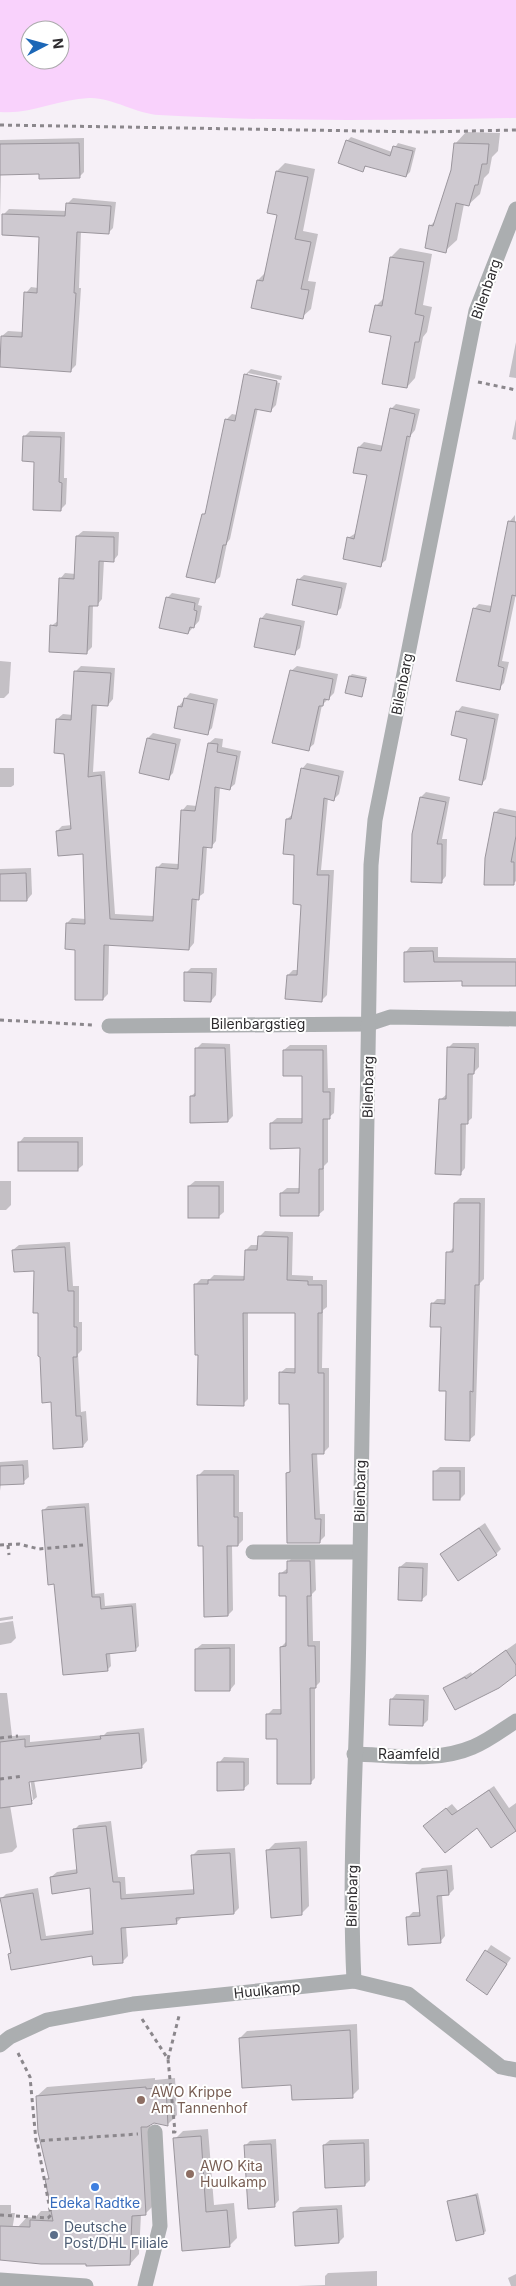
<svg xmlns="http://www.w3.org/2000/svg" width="516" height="2286" font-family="Inter,sans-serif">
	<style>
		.green { fill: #f9d2fc; fill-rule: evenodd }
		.shadow { fill: #0003; fill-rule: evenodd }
		.building { fill: #cec9d0; stroke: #9b969d }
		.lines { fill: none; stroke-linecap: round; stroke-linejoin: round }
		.path { stroke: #8b878c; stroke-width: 3; stroke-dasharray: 4 4; stroke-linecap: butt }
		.minor { stroke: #abaeb0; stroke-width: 15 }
		.education-dot { fill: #8d6e63; stroke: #fff; stroke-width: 2 }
		.shop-dot { fill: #3f7fe0; stroke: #fff; stroke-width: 2 }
		.service-dot { fill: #5c6f8a; stroke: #fff; stroke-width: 2 }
		.labels { text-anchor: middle; stroke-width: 4; stroke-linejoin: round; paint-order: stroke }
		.street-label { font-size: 14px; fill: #2e2c2f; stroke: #fff }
		.education-label { font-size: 14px; fill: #785e54; stroke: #fff; text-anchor: start }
		.shop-label { font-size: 14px; fill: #366cbe; stroke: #fff }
		.service-label { font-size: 14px; fill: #4e5e75; stroke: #fff; text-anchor: start }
	</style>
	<rect width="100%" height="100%" fill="#f6f0f7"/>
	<path class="green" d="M 0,0 L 516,0 L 516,118 C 397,120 278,122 159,115 C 137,114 111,97 89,98 C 58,99 30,115 0,112 ZM 30,30 L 60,30 L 60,60 L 30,60 Z"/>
	<g class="shadow">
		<polygon points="466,132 500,133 498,151 492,157 489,173 484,178 480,194 468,205 464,204 457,240 445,251 430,226 437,219 452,170 455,144"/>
		<polygon points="351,137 392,152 398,143 416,148 410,172 406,176 367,165 362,171 347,141"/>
		<polygon points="84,138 84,172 79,177 40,173 1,174 0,217 0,140"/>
		<polygon points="285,163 315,169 303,231 318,234 308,281 316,282 311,309 302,317 252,307 258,280 266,272 278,214 277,171"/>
		<polygon points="73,198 116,202 113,228 108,233 81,231 79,288 81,288 76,365 70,371 2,336 8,331 24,332 26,293 31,287 38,288 41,236 4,214 9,209 67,211 67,204"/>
		<polygon points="400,248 432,254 423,305 432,307 427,332 423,337 415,378 407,387 392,335 376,306 384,298 391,257"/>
		<polygon points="516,342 516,378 509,377"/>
		<polygon points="251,369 282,376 281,380 248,373 248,376 280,383 276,405 270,411 258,408 230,539 227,543 220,577 214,582 204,514 207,511 227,419 232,414 237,415 246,374"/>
		<polygon points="396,404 420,409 415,430 411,435 386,560 380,565 348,538 356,533 368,474 359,447 364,442 384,446 391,409"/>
		<polygon points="516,419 516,440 512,439"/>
		<polygon points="30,431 65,432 64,478 67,478 66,504 60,510 25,436"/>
		<polygon points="515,515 516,594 502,661 509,662 504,683 499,688 474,609 479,604 492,606 510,521"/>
		<polygon points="83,531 119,532 118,555 113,561 104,560 102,599 97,605 93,604 92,647 87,652 51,626 58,621 60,579 65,573 76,574 77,536"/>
		<polygon points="304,575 347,583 341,608 336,613 298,580"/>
		<polygon points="172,593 200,598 198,605 202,606 199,621 188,633 167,598"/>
		<polygon points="266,613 305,621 300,648 294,653 261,619"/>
		<polygon points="0,661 11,662 9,693 4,698 0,698"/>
		<polygon points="81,666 115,668 113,699 108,705 97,704 93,772 105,771 115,914 154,916 157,868 162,863 179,864 182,811 187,805 197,806 209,743 215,738 223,739 222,747 241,751 235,784 229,789 220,787 216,841 211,847 207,846 204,893 197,898 194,943 189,949 109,944 108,994 103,999 76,948 67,923 72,918 86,919 84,853 57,831 62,826 72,825 65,753 57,719 63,714 73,715 76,671"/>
		<polygon points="297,666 338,674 334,693 322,705 314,744 308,749 291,671"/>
		<polygon points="352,674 367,677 362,695 350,676"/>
		<polygon points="190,693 218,699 212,728 207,733 179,706"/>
		<polygon points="462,706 499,714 486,779 481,784 469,738 457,712"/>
		<polygon points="153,733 181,739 173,773 168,778 148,738"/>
		<polygon points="307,763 344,771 339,794 334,799 328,798 321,870 334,870 327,995 322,1000 288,975 293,970 299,970 303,903 287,819 293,814 302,769"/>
		<polygon points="0,768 14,768 14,785 11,787 0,787"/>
		<polygon points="426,792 450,797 442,839 447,839 446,876 441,882 421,797"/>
		<polygon points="500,808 516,811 516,881 513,884 495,813"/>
		<polygon points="31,868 32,894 27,900 0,900 0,869"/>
		<polygon points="410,947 438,947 438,957 516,958 516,986 463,979 405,953"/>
		<polygon points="191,968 217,968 216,995 211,1001 186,973"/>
		<polygon points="202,1043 230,1044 233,1116 228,1121 191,1096 196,1092 196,1049"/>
		<polygon points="453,1043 479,1043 479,1067 473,1073 472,1118 466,1123 465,1168 460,1174 440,1100 447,1094 448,1048"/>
		<polygon points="290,1045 327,1045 328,1088 335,1088 334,1113 328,1118 328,1162 324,1166 324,1210 318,1215 281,1193 287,1188 301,1188 301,1147 271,1123 277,1118 303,1118 303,1074 284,1050"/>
		<polygon points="24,1137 83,1137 83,1165 77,1170 19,1143"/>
		<polygon points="0,1181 11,1181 11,1205 6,1210 0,1210"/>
		<polygon points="195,1181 224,1181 224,1212 218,1217 189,1186"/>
		<polygon points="460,1198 485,1198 484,1279 480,1283 475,1435 469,1440 448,1390 442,1326 432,1304 437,1299 446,1299 448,1253 454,1247 455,1203"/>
		<polygon points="265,1231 293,1232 292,1275 313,1276 313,1280 327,1280 327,1307 323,1310 322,1368 329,1368 329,1447 324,1452 317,1453 320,1514 325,1514 325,1536 320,1541 288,1473 291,1470 290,1403 280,1373 286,1368 297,1368 296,1312 248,1311 248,1399 243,1404 200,1354 195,1285 201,1279 210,1279 214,1275 246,1276 246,1250 251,1245 259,1245 259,1237"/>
		<polygon points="70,1242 73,1286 79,1286 79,1322 82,1322 82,1350 78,1354 81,1412 86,1411 88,1440 83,1446 52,1401 35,1270 13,1250 19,1245"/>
		<polygon points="28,1460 29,1477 23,1482 1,1484 0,1491 0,1462"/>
		<polygon points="440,1467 465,1467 465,1494 460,1499 434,1472"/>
		<polygon points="204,1470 239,1470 239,1512 243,1512 243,1540 238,1545 232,1545 233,1610 228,1615 204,1545 199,1475"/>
		<polygon points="89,1503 95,1594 104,1593 105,1606 136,1603 139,1646 135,1650 110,1652 111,1666 107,1670 56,1583 44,1510 48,1506"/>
		<polygon points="485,1523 501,1549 496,1554 441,1554"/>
		<polygon points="293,1557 315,1557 316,1590 312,1594 313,1641 320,1641 320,1682 315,1687 315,1778 310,1783 279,1738 268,1714 273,1709 282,1709 281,1647 286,1642 287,1595 280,1574 288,1568 288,1562"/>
		<polygon points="406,1562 428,1563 427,1595 421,1600 400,1567"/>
		<polygon points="13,1616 13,1619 0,1621 0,1618"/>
		<polygon points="13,1621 16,1638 11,1643 0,1645 0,1623"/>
		<polygon points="516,1643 516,1674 445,1688 471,1672 472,1674"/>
		<polygon points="202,1644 235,1644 235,1684 230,1690 196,1649"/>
		<path d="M 0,1693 L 7,1693 L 12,1736 L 30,1735 L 30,1742 L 104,1735 L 107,1732 L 144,1728 L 147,1761 L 141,1767 L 34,1780 L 37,1797 L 31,1802 L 10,1805 L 17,1847 L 12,1852 L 0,1854 ZM 27,1776 L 30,1776 L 33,1800 L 30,1800 Z"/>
		<polygon points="396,1694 429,1695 428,1720 423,1725 391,1700"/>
		<polygon points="224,1757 249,1758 249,1784 243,1789 219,1763"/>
		<polygon points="494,1786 509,1808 516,1803 516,1831 491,1847 477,1826 430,1821 452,1804 458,1811"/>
		<polygon points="111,1821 118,1877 125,1877 126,1894 195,1889 192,1856 198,1850 235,1848 239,1908 234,1913 182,1917 176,1923 126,1926 128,1956 122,1962 93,1955 10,1954 12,1952 1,1899 6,1894 38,1888 46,1936 94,1930 91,1887 51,1877 57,1872 78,1869 74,1830 79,1825"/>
		<polygon points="307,1841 309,1906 301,1914 267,1851 275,1843"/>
		<polygon points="452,1865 454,1889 449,1894 442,1895 445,1936 440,1942 407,1918 413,1912 421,1912 417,1873 422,1868"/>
		<polygon points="491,1945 511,1958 487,1993 467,1980"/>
		<polygon points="357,2024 359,2089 352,2096 292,2084 240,2038 247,2031"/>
		<polygon points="155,2078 155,2080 175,2078 177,2115 168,2124 154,2121 150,2124 155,2204 145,2214 141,2214 139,2254 130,2264 18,2227 27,2217 35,2218 41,2211 52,2211 47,2179 50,2176 37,2096 47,2087"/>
		<polygon points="208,2129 214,2205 234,2203 237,2238 229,2246 183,2249 175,2139 183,2131"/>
		<polygon points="276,2139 279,2200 274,2206 245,2146 250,2141"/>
		<polygon points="369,2139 370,2180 365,2185 324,2145 330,2140"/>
		<polygon points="478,2193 486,2231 484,2233 448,2202"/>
		<polygon points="0,2205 11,2205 11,2213 15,2213 9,2248 0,2257"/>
		<polygon points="342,2205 344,2237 339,2242 294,2212 300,2207"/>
		<polygon points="377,2271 377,2286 297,2286 325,2285 325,2276 328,2273"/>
		<polygon points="516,2274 516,2286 511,2286 508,2278"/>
	</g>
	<g class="building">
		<polygon points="346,140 390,156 393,146 413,151 406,177 365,166 363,172 338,163"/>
		<polygon points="79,143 80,178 39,179 39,174 0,175 0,144"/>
		<polygon points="454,143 489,144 487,164 482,164 478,185 475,185 469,206 456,203 446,253 425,248 429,225 433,226 451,170"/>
		<polygon points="276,171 308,177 295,239 311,242 301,289 309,290 303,319 251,308 257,280 263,281 277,215 267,213"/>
		<polygon points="66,203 111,206 109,234 77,232 74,293 76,293 71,372 0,367 1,336 22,337 24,292 37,293 39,237 2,235 2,214 65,216"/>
		<polygon points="390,257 424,262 415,314 424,316 419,342 415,342 407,388 382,384 391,336 369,332 375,305 382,306"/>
		<polygon points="244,374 277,381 271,412 255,409 226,545 223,545 215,583 186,577 202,514 205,514 225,419 235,421"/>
		<polygon points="390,408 415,414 410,437 407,436 381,567 343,559 347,537 354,539 367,475 353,473 358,447 381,451"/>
		<polygon points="23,436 61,437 59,482 62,483 61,511 33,510 34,462 22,461"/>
		<polygon points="508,521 516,522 516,596 512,595 498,666 504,668 500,690 456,681 473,608 490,612"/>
		<polygon points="76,536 114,537 114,562 99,561 98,606 89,606 87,654 49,652 50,625 57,626 59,578 74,579"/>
		<polygon points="297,579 342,588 337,615 292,605"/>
		<polygon points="166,597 195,603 194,610 197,611 194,628 190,627 188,634 159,628"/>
		<polygon points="260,618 301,626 295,655 254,647"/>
		<polygon points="290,670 333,679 329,700 324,699 323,706 319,706 309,751 272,743"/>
		<polygon points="74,671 111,673 108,706 92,705 88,777 101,775 110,919 153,921 156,867 178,869 181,810 195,811 208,743 218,744 217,752 237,756 230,790 215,787 212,848 203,847 199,900 192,899 189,950 104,945 103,1000 75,1000 75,950 65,949 66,923 85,924 83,854 58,856 56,831 71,829 64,754 54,753 56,719 71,720"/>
		<polygon points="349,676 366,679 362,697 345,693"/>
		<polygon points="184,698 214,704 208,735 174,728 178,706 182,707"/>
		<polygon points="456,711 495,719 482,785 459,780 467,739 451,735"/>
		<polygon points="147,738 176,744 169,780 139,773"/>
		<polygon points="301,768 339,776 334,801 324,798 317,875 329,875 322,1002 285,999 287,975 297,975 301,905 293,904 294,855 283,854 286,819 291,819"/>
		<polygon points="420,797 446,802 437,844 442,844 442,883 411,882 412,834"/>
		<polygon points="494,812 516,817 516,836 511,862 514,862 514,885 484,885 485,858"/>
		<polygon points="26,873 27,901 0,901 0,874"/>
		<polygon points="433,951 434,962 516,962 516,986 462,986 462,981 404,982 404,952"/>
		<polygon points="184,972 212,973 211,1002 184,1001"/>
		<polygon points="447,1047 475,1048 474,1074 468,1074 468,1124 461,1124 461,1175 435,1174 439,1099 446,1099"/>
		<polygon points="195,1048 225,1048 228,1122 190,1123 190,1096 195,1096"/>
		<polygon points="283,1050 323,1050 323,1092 330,1092 330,1119 323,1119 323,1169 319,1169 319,1216 280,1216 280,1193 299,1193 300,1148 270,1149 270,1123 302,1123 302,1076 283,1076"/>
		<rect x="18" y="1142" width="60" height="29"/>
		<rect x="188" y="1186" width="31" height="32"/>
		<polygon points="454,1203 480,1203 479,1285 475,1285 473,1392 470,1391 470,1441 445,1440 446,1391 439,1391 441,1327 430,1327 431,1303 445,1304 446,1252 453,1252"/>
		<polygon points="258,1236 288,1237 287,1280 308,1281 308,1285 322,1285 322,1313 318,1313 318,1373 324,1373 324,1454 312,1454 315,1519 321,1519 320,1543 287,1543 286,1473 290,1472 289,1404 279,1404 279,1372 295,1373 295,1313 243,1313 244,1406 197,1405 198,1355 195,1355 194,1284 208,1284 208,1280 244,1280 245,1250 257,1250"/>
		<polygon points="65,1247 68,1291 74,1291 74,1327 77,1327 77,1357 73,1357 76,1416 81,1416 83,1447 53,1449 51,1402 42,1403 40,1357 38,1356 38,1313 33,1313 34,1271 14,1272 12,1250"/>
		<polygon points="23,1465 24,1484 0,1485 0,1466"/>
		<rect x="433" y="1471" width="27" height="29"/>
		<polygon points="197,1475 234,1475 234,1517 238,1517 238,1546 227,1546 228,1616 204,1617 203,1546 198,1546"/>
		<polygon points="85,1507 92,1597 100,1597 101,1609 132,1606 136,1651 106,1654 108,1671 63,1675 54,1584 48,1585 42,1510"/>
		<polygon points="479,1528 497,1555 458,1581 440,1554"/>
		<polygon points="287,1561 310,1561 311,1596 307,1596 308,1646 315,1646 316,1688 310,1688 311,1784 277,1784 277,1739 266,1739 266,1714 281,1714 280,1647 286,1646 286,1596 279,1596 279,1573 287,1573"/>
		<polygon points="399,1567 423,1568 422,1601 398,1600"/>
		<polygon points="230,1648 230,1691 195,1691 195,1649"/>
		<polygon points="506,1650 516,1665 516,1675 499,1688 455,1710 443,1688 465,1677 466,1679"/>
		<polygon points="390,1699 424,1700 423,1726 389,1725"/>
		<polygon points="139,1733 142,1768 29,1782 32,1804 0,1808 0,1742 25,1739 25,1747 101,1739 100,1736"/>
		<polygon points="217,1762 244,1762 244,1790 217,1791"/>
		<polygon points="489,1790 516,1831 491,1848 477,1828 445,1853 423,1826 446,1808 452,1815"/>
		<polygon points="106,1826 113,1882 120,1882 121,1899 194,1894 191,1855 230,1853 234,1914 176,1918 177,1924 121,1928 123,1963 93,1965 92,1956 11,1970 8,1954 11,1953 0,1898 33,1893 41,1940 93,1934 90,1888 52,1894 50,1877 77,1873 73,1829"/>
		<polygon points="300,1848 302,1915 271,1918 266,1850"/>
		<polygon points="447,1870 449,1895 437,1896 441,1943 408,1945 406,1917 420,1916 416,1873"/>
		<polygon points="485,1950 507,1964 487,1995 466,1980"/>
		<polygon points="350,2030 353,2098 292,2100 291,2085 242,2088 239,2038"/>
		<polygon points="146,2087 146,2089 166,2087 168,2126 154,2123 147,2127 141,2127 146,2215 132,2216 130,2265 86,2266 86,2264 41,2264 0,2260 0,2226 30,2227 30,2220 53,2221 45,2179 49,2179 38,2132 36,2096"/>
		<polygon points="201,2136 206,2212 227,2210 230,2247 182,2251 173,2138"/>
		<polygon points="364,2143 365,2186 325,2188 323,2145"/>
		<polygon points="271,2144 275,2207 248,2209 244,2145"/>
		<polygon points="476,2195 484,2234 456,2241 447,2201"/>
		<polygon points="337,2209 339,2243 295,2246 293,2212"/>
	</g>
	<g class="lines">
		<g class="path">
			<polyline points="0,125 424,132 516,130"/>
			<polyline points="478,382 516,390"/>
			<polyline points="0,1020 93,1025"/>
			<polyline points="0,1545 19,1544 39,1549 83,1545"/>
			<polyline points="8,1545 9,1555"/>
			<polyline points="0,1738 18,1736"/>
			<polyline points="0,1779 23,1776"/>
			<polyline points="142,2019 168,2059 175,2132 172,2132"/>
			<polyline points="18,2053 30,2077 36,2141 138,2134"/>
			<polyline points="168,2059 179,2016"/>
			<polyline points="0,2215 48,2218 51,2215 37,2141"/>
		</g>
		<g class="minor">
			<polyline points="109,1026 369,1024 390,1017 516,1019"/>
			<polyline points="253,1552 359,1552"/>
			<path d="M 354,1754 C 393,1755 436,1763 473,1747 C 488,1741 502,1730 516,1721"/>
			<path d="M 354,1981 C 348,1861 358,1742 359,1622 C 362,1370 368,1118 371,865 L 375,820 L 476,311 L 516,209"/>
			<polyline points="0,2045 10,2037 47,2020 133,2004 354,1981 408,1994 501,2067 516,2070"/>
			<polyline points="0,2280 86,2286"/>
			<polyline points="145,2286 160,2226 155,2132"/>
		</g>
	</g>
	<g class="education-dot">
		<circle cx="141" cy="2100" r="5"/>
		<circle cx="190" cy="2174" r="5"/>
	</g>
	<circle class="shop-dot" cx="95" cy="2187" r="5"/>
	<circle class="service-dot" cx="54" cy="2235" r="5"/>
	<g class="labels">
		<g class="street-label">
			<text transform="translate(486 289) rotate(-71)" y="5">Bilenbarg</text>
			<text transform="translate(402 684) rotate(-79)" y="5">Bilenbarg</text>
			<text x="258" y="1029">Bilenbargstieg</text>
			<text transform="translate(368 1087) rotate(-89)" y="5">Bilenbarg</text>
			<text transform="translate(360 1491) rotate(-89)" y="5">Bilenbarg</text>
			<text x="409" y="1759">Raamfeld</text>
			<text transform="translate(352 1896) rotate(-89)" y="5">Bilenbarg</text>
			<text transform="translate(267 1990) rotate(-6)" y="5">Huulkamp</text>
		</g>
		<g class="education-label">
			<text x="151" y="2097">AWO Krippe<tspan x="151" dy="16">Am Tannenhof</tspan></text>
			<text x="200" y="2171">AWO Kita<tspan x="200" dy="16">Huulkamp</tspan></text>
		</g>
		<g class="shop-label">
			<text x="95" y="2208">Edeka Radtke</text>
		</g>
		<g class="service-label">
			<text x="64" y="2232">Deutsche<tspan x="64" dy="16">Post/DHL Filiale</tspan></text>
		</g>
	</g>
	<g transform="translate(45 45) rotate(84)"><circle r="24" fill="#ffffff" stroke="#ababac"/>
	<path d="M0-4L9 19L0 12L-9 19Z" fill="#1c67b7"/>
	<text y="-8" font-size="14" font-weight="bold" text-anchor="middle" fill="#2e2c2f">N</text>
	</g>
</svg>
